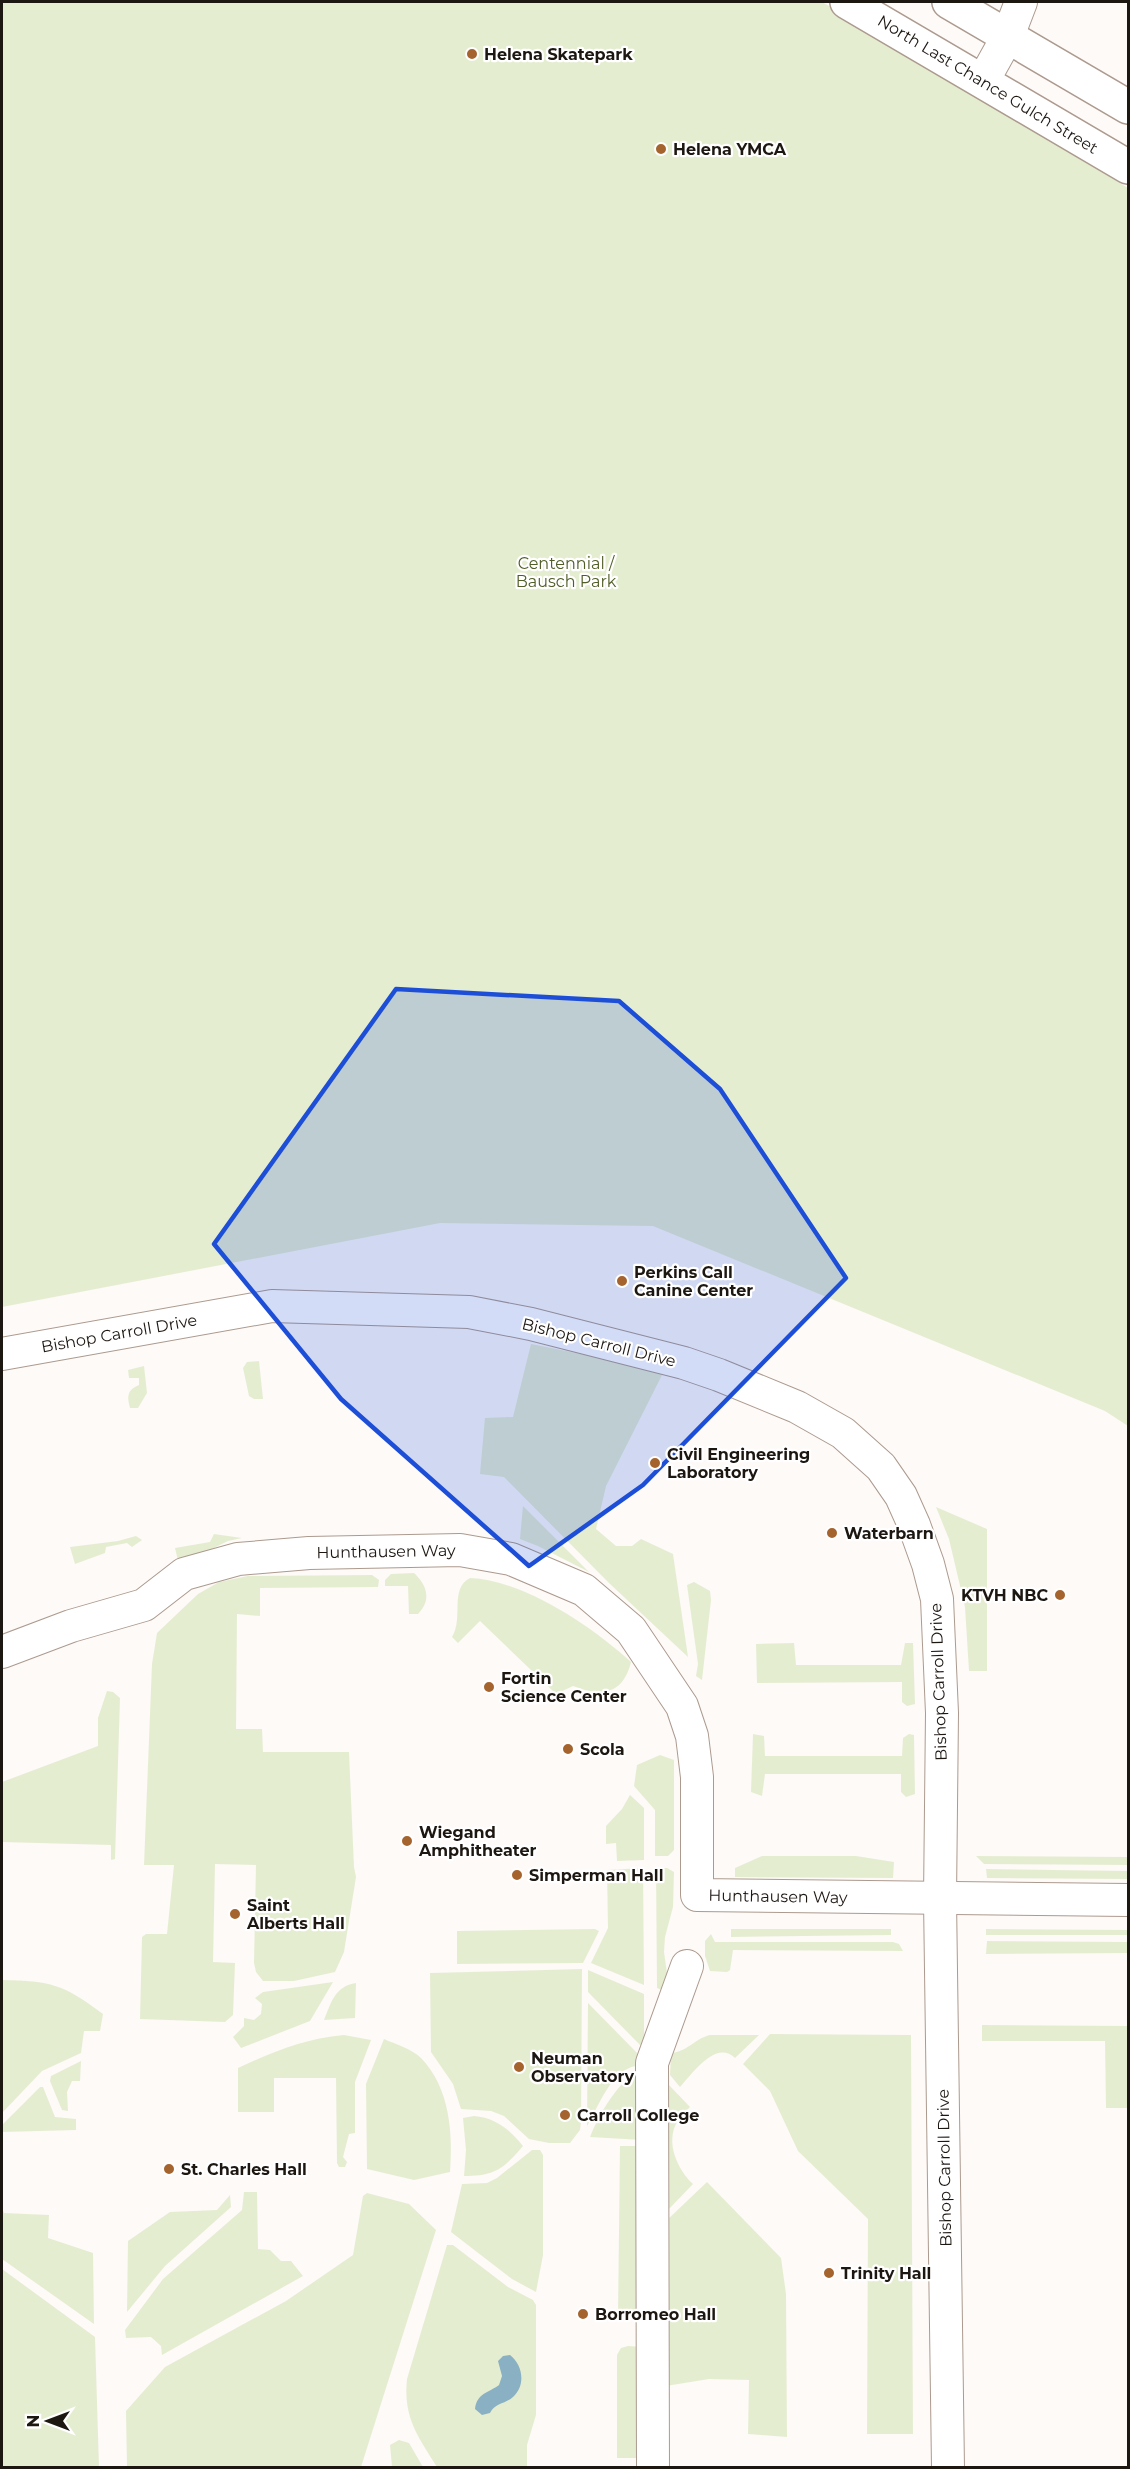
<svg xmlns="http://www.w3.org/2000/svg" width="1130" height="2469" font-family="Montserrat,sans-serif">
	<style>
		.green { fill: #e5edd1 }
		.water { fill: #8ab1c3 }
		.lines { fill: none; stroke-linecap: round; stroke-linejoin: round }
		.minor-casing { stroke: #ac9a8e; stroke-width: 34 }
		.major-casing { stroke: #ac9a8e; stroke-width: 36 }
		.minor { stroke: #fff; stroke-width: 32 }
		.major { stroke: #fff; stroke-width: 33 }
		.marked { fill: #1d4ed8; fill-opacity: 0.2; stroke: #1d4ed8; stroke-width: 4.5; stroke-linejoin: round }
		.poi-dot { fill: #a5642e; stroke: #fff; stroke-width: 2 }
		.labels { text-anchor: middle; stroke-width: 4.5; stroke-linejoin: round; paint-order: stroke }
		.poi-label { font-size: 16px; font-weight: bold; fill: #1d1712; stroke: #fff; text-anchor: start }
		.street-label { font-size: 16px; fill: #1d1712; stroke: #fff }
		.park-label { font-size: 16px; fill: #505d27; stroke: #fff }
	</style>
	<rect width="100%" height="100%" fill="#fefaf8"/>
	<g class="green">
		<polygon points="2,2 822,2 908,51 1128,188 1128,1426 1105,1411 653,1226 440,1223 2,1307"/>
		<polygon points="531,1344 646,1367 662,1375 606,1486 596,1529 616,1546 632,1546 641,1539 673,1554 688,1657 609,1583 504,1477 480,1474 485,1418 513,1417"/>
		<polygon points="259,1361 263,1399 254,1399 249,1396 243,1368 247,1362"/>
		<path d="M 144,1366 L 147,1393 L 138,1408 L 130,1408 C 127,1396 127,1390 139,1385 L 139,1378 L 129,1378 L 128,1370 Z"/>
		<polygon points="523,1506 589,1572 538,1546 520,1539"/>
		<polygon points="936,1507 987,1529 987,1671 969,1671 965,1607 949,1539"/>
		<polygon points="214,1534 242,1538 228,1541 179,1565 175,1548 210,1542"/>
		<polygon points="136,1536 142,1540 132,1547 127,1543 106,1547 105,1553 75,1564 70,1547 118,1541"/>
		<path d="M 414,1573 C 427,1585 432,1600 418,1614 L 409,1614 L 408,1586 L 385,1586 L 385,1580 L 391,1574 Z"/>
		<polygon points="372,1575 379,1580 378,1587 260,1588 260,1616 237,1614 236,1729 262,1729 263,1752 349,1752 354,1867 356,1877 344,1952 335,1972 294,1981 263,1981 256,1972 254,1963 256,1865 215,1864 213,1962 235,1963 233,2015 225,2022 140,2019 142,1937 146,1934 167,1934 174,1865 144,1865 152,1664 157,1633 198,1594 219,1582 248,1576"/>
		<path d="M 470,1578 C 524,1580 593,1627 631,1662 C 623,1695 601,1697 573,1686 L 556,1694 L 480,1621 L 458,1643 L 452,1637 C 464,1617 449,1589 470,1578 Z"/>
		<polygon points="694,1582 710,1591 711,1600 702,1680 696,1676 698,1664 687,1585"/>
		<polygon points="794,1643 796,1665 901,1665 905,1643 913,1643 915,1704 907,1706 902,1702 902,1682 757,1683 756,1644"/>
		<polygon points="107,1691 113,1692 120,1698 115,1859 111,1860 111,1845 2,1842 2,1782 98,1746 98,1718"/>
		<polygon points="753,1734 764,1736 765,1756 902,1756 903,1738 909,1734 914,1735 915,1794 906,1797 901,1792 901,1774 765,1774 762,1796 751,1792"/>
		<polygon points="660,1755 674,1760 674,1850 668,1856 655,1856 655,1810 634,1786 637,1765"/>
		<polygon points="630,1795 644,1808 644,1860 617,1861 616,1843 606,1844 606,1826 622,1809"/>
		<polygon points="762,1856 856,1856 894,1862 893,1878 735,1877 735,1868"/>
		<polygon points="976,1856 1128,1857 1128,1865 984,1864"/>
		<polygon points="643,1868 644,1985 591,1963 608,1928 607,1870"/>
		<polygon points="656,1868 667,1868 674,1872 673,1907 665,1937 664,1952 668,1980 664,1991 657,1988"/>
		<polygon points="986,1869 1128,1871 1128,1879 987,1878"/>
		<polygon points="595,1929 599,1931 583,1963 457,1964 457,1931"/>
		<polygon points="731,1929 891,1929 891,1935 731,1937"/>
		<polygon points="986,1929 1128,1930 1128,1935 986,1935"/>
		<polygon points="711,1934 715,1942 893,1942 899,1944 903,1951 733,1950 730,1970 727,1972 710,1971 705,1956 705,1941"/>
		<polygon points="987,1941 1128,1942 1128,1953 986,1954"/>
		<polygon points="582,1969 581,2122 580,2130 570,2143 549,2143 529,2139 504,2116 491,2111 461,2109 453,2084 431,2052 430,1973"/>
		<polygon points="588,1970 644,1994 644,2049 588,1992"/>
		<path d="M 2,1980 C 51,1981 63,1984 103,2014 L 100,2031 L 84,2031 L 81,2053 L 42,2071 L 2,2113 Z"/>
		<polygon points="333,1982 310,2021 241,2048 233,2037 244,2026 244,2018 254,2020 261,2014 262,2004 255,1998 263,1992"/>
		<path d="M 356,1983 L 355,2018 L 324,2020 C 331,2003 335,1986 356,1983 Z"/>
		<path d="M 588,2003 L 639,2055 L 636,2066 C 611,2070 599,2106 587,2126 Z"/>
		<polygon points="982,2025 1128,2026 1128,2108 1106,2108 1105,2041 982,2041"/>
		<polygon points="770,2034 911,2035 913,2434 867,2434 868,2219 798,2151 770,2091 743,2064"/>
		<path d="M 344,2035 L 371,2040 L 355,2082 L 355,2133 L 349,2134 L 343,2157 L 347,2162 L 345,2167 L 339,2167 L 337,2163 L 336,2078 L 274,2078 L 274,2112 L 238,2112 L 238,2068 C 275,2051 303,2039 344,2035 Z"/>
		<path d="M 710,2035 L 759,2035 L 735,2058 C 716,2039 692,2074 680,2087 L 670,2075 L 671,2053 C 687,2052 694,2039 710,2035 Z"/>
		<path d="M 384,2039 C 395,2044 412,2049 421,2058 C 450,2088 453,2133 450,2172 L 414,2180 L 367,2169 L 366,2084 Z"/>
		<polygon points="81,2061 80,2081 72,2081 67,2092 68,2111 62,2110 50,2081 51,2076"/>
		<path d="M 638,2072 L 642,2140 L 590,2137 C 598,2116 618,2081 638,2072 Z"/>
		<path d="M 666,2082 L 690,2107 C 685,2112 680,2117 677,2122 C 665,2143 678,2170 693,2184 L 666,2212 Z"/>
		<polygon points="40,2087 43,2087 55,2117 76,2119 76,2130 2,2132 2,2125"/>
		<path d="M 474,2116 C 496,2118 509,2129 523,2146 C 504,2168 496,2176 464,2176 L 466,2150 L 463,2118 Z"/>
		<polygon points="620,2146 642,2146 642,2317 618,2317"/>
		<polygon points="532,2150 540,2150 543,2155 543,2255 536,2292 512,2279 451,2232 462,2184 487,2183 497,2178"/>
		<polygon points="707,2182 781,2258 786,2294 787,2437 748,2434 749,2380 709,2379 666,2386 666,2221"/>
		<polygon points="244,2192 257,2192 258,2249 270,2250 281,2261 291,2261 303,2276 162,2355 161,2346 151,2337 126,2338 125,2330 163,2279 242,2210"/>
		<polygon points="367,2193 409,2204 436,2230 361,2467 127,2467 126,2411 165,2367 286,2301 353,2255 363,2196"/>
		<polygon points="230,2195 231,2207 165,2266 127,2312 128,2241 170,2212 217,2210"/>
		<polygon points="2,2208 4,2213 49,2215 48,2238 93,2253 94,2324 2,2259"/>
		<path d="M 447,2245 L 453,2245 L 508,2287 L 533,2300 L 536,2305 L 536,2415 L 527,2445 L 527,2467 L 437,2467 C 418,2436 403,2418 407,2379 Z"/>
		<polygon points="2,2269 95,2337 99,2467 2,2467"/>
		<polygon points="628,2346 643,2347 642,2458 617,2458 617,2355 621,2348"/>
		<polygon points="399,2440 409,2443 423,2467 392,2467 390,2445"/>
	</g>
	<path class="water" d="M 510,2355 C 523,2365 526,2385 513,2397 C 505,2404 495,2403 490,2413 L 482,2415 L 475,2409 C 477,2393 488,2393 499,2385 L 502,2376 L 498,2361 L 503,2356 Z"/>
	<g class="lines">
		<g class="minor-casing">
			<g id="minor">
				<polyline points="983,81 1008,36 1021,2"/>
				<polyline points="2,1354 272,1306 469,1312 531,1324 684,1363 719,1375 797,1407 843,1433 881,1467 901,1496 914,1525 928,1564 937,1599 942,1713 940,1899 948,2468"/>
				<polyline points="2,1652 71,1626 144,1605 184,1574 238,1559 309,1553 460,1550 511,1559 584,1590 631,1630 682,1706 692,1736 697,1777 697,1895 1128,1900"/>
				<polyline points="653,2468 652,2063 687,1966"/>
			</g>
		</g>
		<g class="major-casing">
			<g id="major">
				<polyline points="847,2 1128,167"/>
				<polyline points="949,2 1128,107"/>
			</g>
		</g>
		<use href="#minor" class="minor"/>
		<use href="#major" class="major"/>
	</g>
	<path class="marked" d="M 396,989 L 619,1001 L 720,1089 L 846,1278 L 643,1485 L 529,1566 L 341,1399 L 214,1244 Z"/>
	<g class="poi-dot">
		<circle cx="472" cy="54" r="6"/>
		<circle cx="661" cy="149" r="6"/>
		<circle cx="622" cy="1281" r="6"/>
		<circle cx="655" cy="1463" r="6"/>
		<circle cx="832" cy="1533" r="6"/>
		<circle cx="1060" cy="1595" r="6"/>
		<circle cx="489" cy="1687" r="6"/>
		<circle cx="568" cy="1749" r="6"/>
		<circle cx="407" cy="1841" r="6"/>
		<circle cx="517" cy="1875" r="6"/>
		<circle cx="235" cy="1914" r="6"/>
		<circle cx="519" cy="2067" r="6"/>
		<circle cx="565" cy="2115" r="6"/>
		<circle cx="169" cy="2169" r="6"/>
		<circle cx="829" cy="2273" r="6"/>
		<circle cx="583" cy="2314" r="6"/>
	</g>
	<g class="labels">
		<g class="poi-label">
			<text x="484" y="60">Helena Skatepark</text>
			<text x="673" y="155">Helena YMCA</text>
			<text x="634" y="1278">Perkins Call<tspan x="634" dy="18">Canine Center</tspan></text>
			<text x="667" y="1460">Civil Engineering<tspan x="667" dy="18">Laboratory</tspan></text>
			<text x="844" y="1539">Waterbarn</text>
			<text x="1048" y="1601" text-anchor="end">KTVH NBC</text>
			<text x="501" y="1684">Fortin<tspan x="501" dy="18">Science Center</tspan></text>
			<text x="580" y="1755">Scola</text>
			<text x="419" y="1838">Wiegand<tspan x="419" dy="18">Amphitheater</tspan></text>
			<text x="529" y="1881">Simperman Hall</text>
			<text x="247" y="1911">Saint<tspan x="247" dy="18">Alberts Hall</tspan></text>
			<text x="531" y="2064">Neuman<tspan x="531" dy="18">Observatory</tspan></text>
			<text x="577" y="2121">Carroll College</text>
			<text x="181" y="2175">St. Charles Hall</text>
			<text x="841" y="2279">Trinity Hall</text>
			<text x="595" y="2320">Borromeo Hall</text>
		</g>
		<g class="street-label">
			<text transform="translate(988 84) rotate(31)" y="6">North Last Chance Gulch Street</text>
			<text transform="translate(119 1333) rotate(-10)" y="6">Bishop Carroll Drive</text>
			<text transform="translate(599 1342) rotate(14)" y="6">Bishop Carroll Drive</text>
			<text transform="translate(386 1551) rotate(-1)" y="6">Hunthausen Way</text>
			<text transform="translate(938 1682) rotate(-92)" y="6">Bishop Carroll Drive</text>
			<text transform="translate(778 1896) rotate(1)" y="6">Hunthausen Way</text>
			<text transform="translate(944 2168) rotate(-91)" y="6">Bishop Carroll Drive</text>
		</g>
		<g class="park-label">
			<text x="566" y="569">Centennial /<tspan x="566" dy="18">Bausch Park</tspan></text>
		</g>
	</g>
	<rect width="1130" height="2469" fill="none" stroke="#1d1712" stroke-width="6"/>
	<g transform="translate(48 2421) rotate(270)" stroke="#ffffff" stroke-width="4.5" paint-order="stroke">
	<path d="M0-4.5L10 22L0 15L-10 22Z" fill="#1d1712"/>
	<text y="-9" font-size="16" font-weight="bold" text-anchor="middle" fill="#1d1712">N</text>
	</g>
</svg>
